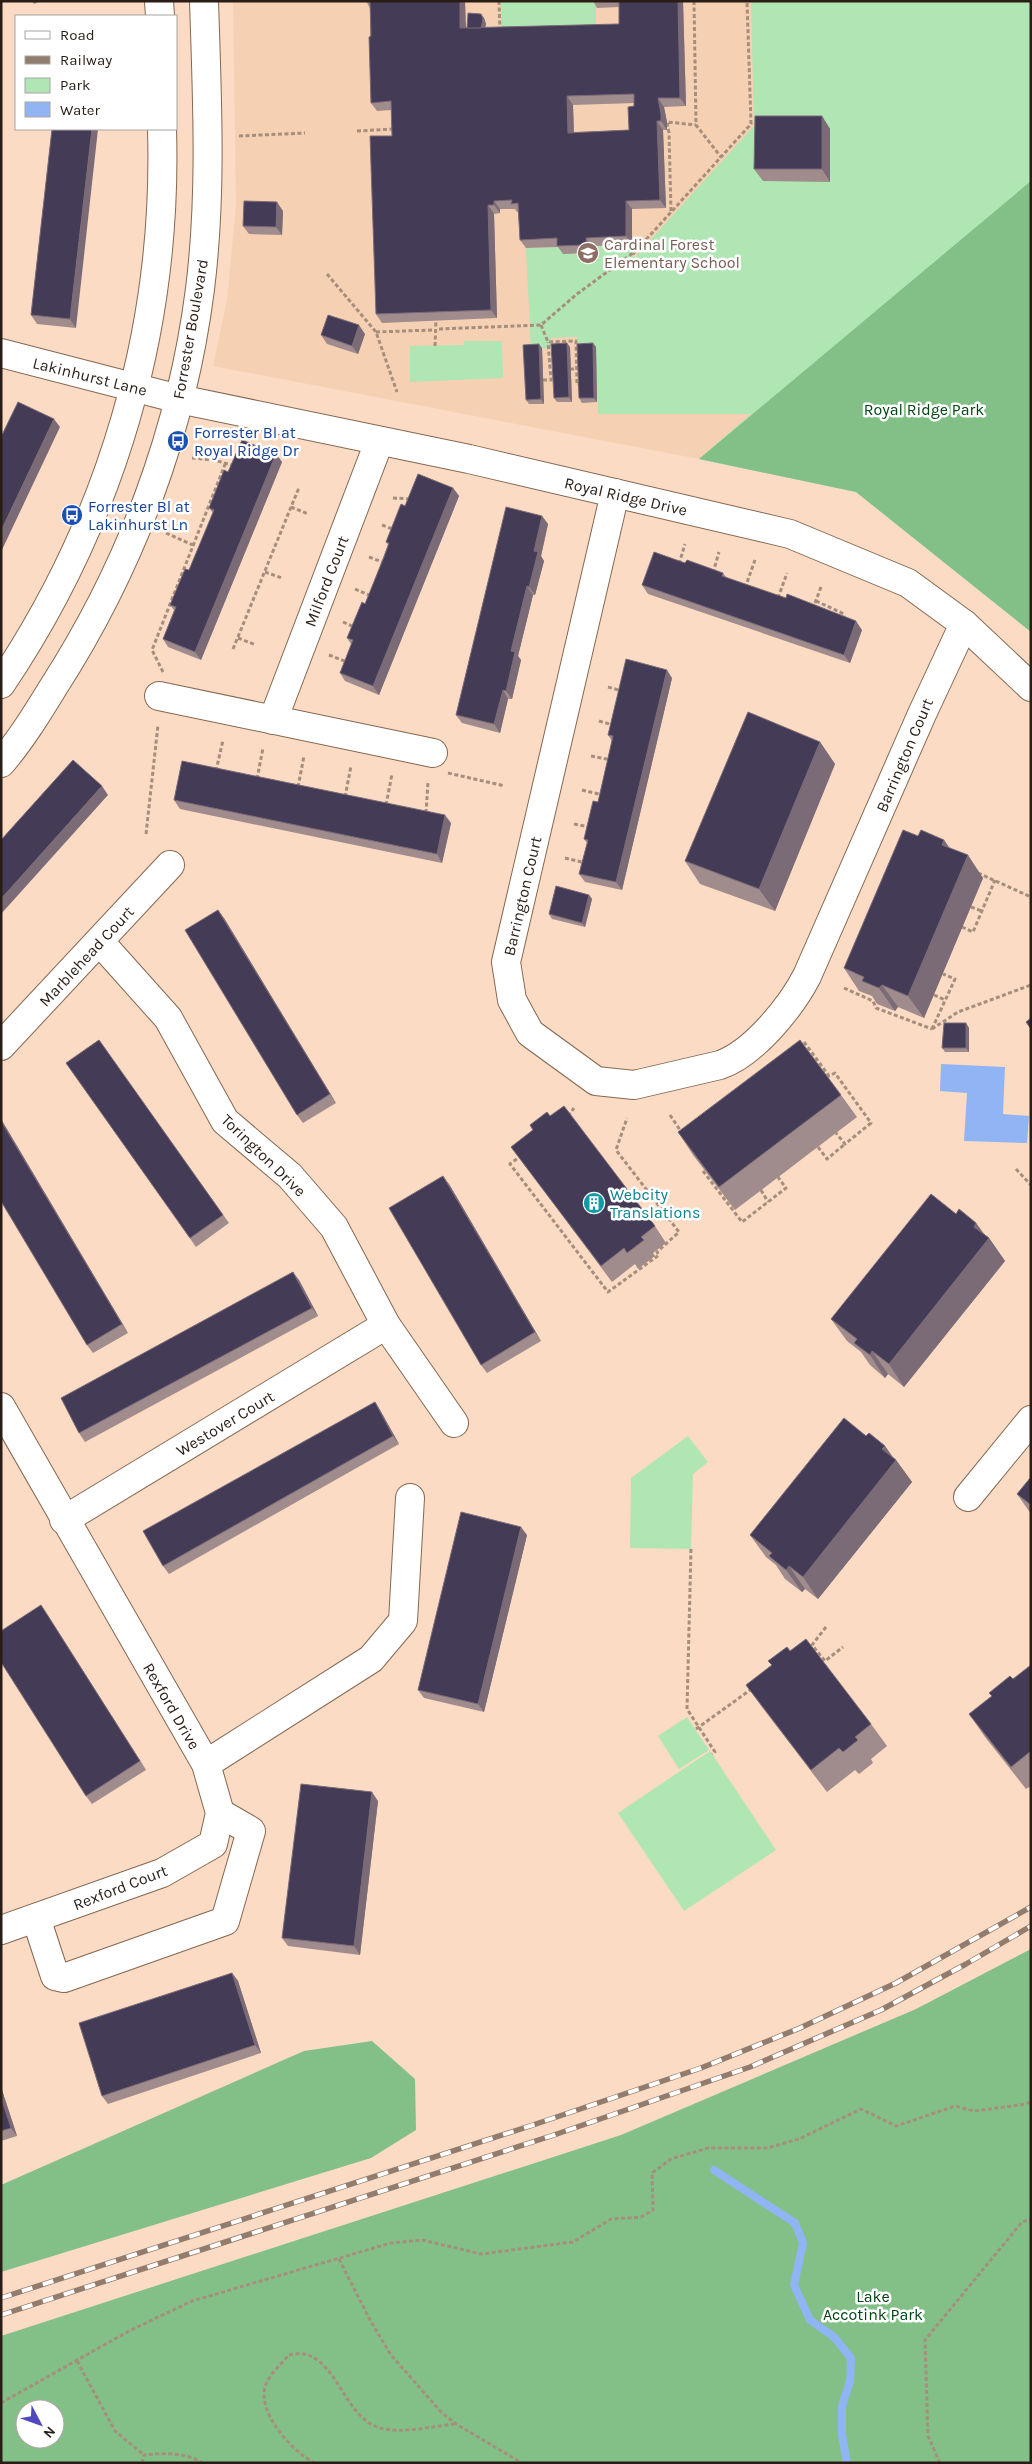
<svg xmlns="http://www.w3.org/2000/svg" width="1032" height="2464" font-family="Karla,sans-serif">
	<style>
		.built { fill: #f6d0b3 }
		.green { fill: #b0e5b4 }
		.forest { fill: #83c088; fill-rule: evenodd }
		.water { fill: #90b4f4 }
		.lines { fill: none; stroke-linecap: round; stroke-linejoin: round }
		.stream { stroke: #90b4f4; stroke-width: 8 }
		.minor-casing { stroke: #836852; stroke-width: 30 }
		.path { stroke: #a68e7d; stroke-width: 3; stroke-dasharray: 4 2.5; stroke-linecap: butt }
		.minor { stroke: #fff; stroke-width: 28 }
		.rail-casing { stroke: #927c6d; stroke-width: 5.5 }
		.rail { stroke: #fff; stroke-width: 4; stroke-dasharray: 11; stroke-linecap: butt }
		.wall { fill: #a08b8d; fill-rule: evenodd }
		.shaded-wall { fill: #7b6b77 }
		.building { fill: #443b56; stroke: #7b6b77; fill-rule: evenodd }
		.labels { text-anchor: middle; stroke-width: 5; stroke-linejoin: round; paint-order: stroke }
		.education-label { font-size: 16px; fill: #785e54; stroke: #fff; text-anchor: start }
		.street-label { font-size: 16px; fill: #291d15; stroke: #fff }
		.park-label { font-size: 16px; fill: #004511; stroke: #fff }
		.transit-label { font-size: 16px; fill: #164399; stroke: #fff; text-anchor: start }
		.culture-label { font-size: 16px; fill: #0d838f; stroke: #fff; text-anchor: start }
	</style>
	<rect width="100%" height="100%" fill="#fbdbc4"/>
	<polygon class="built" points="233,1 1031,1 752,414 699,459 213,366 227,300 236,205"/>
	<g class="green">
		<polygon points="501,1 596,1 596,29 502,32"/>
		<polygon points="751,1 1031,1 1031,632 856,492 699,459 751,414 598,414 595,347 578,348 577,337 551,338 551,348 531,349 526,248 563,247 563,254 591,253 592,246 632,245 634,258 754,126"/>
		<polygon points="464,341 502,341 503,378 410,382 410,346 464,345"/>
		<polygon points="688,1436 708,1462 693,1474 691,1549 630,1548 631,1478"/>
		<polygon points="687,1717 709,1750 679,1769 658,1736"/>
		<polygon points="710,1751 776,1850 684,1911 618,1813"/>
	</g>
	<g class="forest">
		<polygon points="1031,181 1031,632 856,492 699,459"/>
		<path d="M 1031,1949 L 1031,2463 L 1,2463 L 1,2336 L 621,2135 L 916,2009 ZM 25,2409 L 55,2409 L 55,2439 L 25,2439 Z"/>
		<polygon points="372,2041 415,2079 416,2130 371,2158 1,2272 1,2185 304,2051"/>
	</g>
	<polygon class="water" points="941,1064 1005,1067 1003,1114 1029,1116 1027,1143 964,1141 967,1093 940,1091"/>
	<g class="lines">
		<polyline class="stream" points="714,2170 795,2223 803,2243 794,2285 810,2320 834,2337 851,2358 850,2381 842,2406 842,2435 847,2463"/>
		<g class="minor-casing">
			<g id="minor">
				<polyline points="159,1 160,16"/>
				<polyline points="1,353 179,399 469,459 790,534 908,583 964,624 1031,687"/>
				<path d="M 615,493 L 506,962 L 512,1000 L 530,1033 L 596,1081 L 634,1085 L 720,1065 C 753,1054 791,1007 807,976 L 922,714 L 964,624"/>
				<path d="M 1,684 C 112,519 168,328 162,129"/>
				<polyline points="159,696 433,753"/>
				<polyline points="273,720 379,442"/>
				<path d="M 1,763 C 21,740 38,712 54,686 C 131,566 182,431 200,289 C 212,193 207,97 204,1"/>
				<polyline points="100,942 168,1018 225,1121 290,1176 334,1227 386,1325 454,1423"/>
				<polyline points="1,1046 170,865"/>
				<polyline points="1,1407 206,1764 220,1813 213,1844 162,1873 1,1930"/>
				<polyline points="968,1497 1031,1420"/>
				<polyline points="64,1520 386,1325"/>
				<polyline points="206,1764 371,1659 403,1621 410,1498"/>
				<polyline points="36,1918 55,1976 64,1978 225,1921 251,1831 220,1813"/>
			</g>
		</g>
		<g class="path">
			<polyline points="499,1 500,31"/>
			<polyline points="694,1 696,125 721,157"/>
			<polyline points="357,131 394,129"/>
			<polyline points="239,136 305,133"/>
			<polyline points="671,211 669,133 667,122 696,125"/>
			<polyline points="633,254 751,124 747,1"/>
			<polyline points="327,274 376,332 397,392"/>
			<polyline points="541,325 548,342 576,341 577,385 581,384"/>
			<polyline points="439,329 541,325 577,294 633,253"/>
			<polyline points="376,332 432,330"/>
			<polyline points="435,346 436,320"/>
			<polyline points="570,369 576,369"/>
			<polyline points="543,380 551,380 548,342"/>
			<polyline points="192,458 214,460 235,466"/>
			<polyline points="393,498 412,499"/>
			<polyline points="291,507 308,514"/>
			<polyline points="382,525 395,530"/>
			<polyline points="166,533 193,545"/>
			<polyline points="369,557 385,563"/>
			<polyline points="679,564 685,544"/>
			<polyline points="265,572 282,578"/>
			<polyline points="713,573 719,552"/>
			<polyline points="745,588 755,560"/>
			<polyline points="355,589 371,596"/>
			<polyline points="778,598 787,573"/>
			<polyline points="816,601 844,614 844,620"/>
			<polyline points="815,603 821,587"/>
			<polyline points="343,622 356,628"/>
			<polyline points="238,638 256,645"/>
			<polyline points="233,649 298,490 295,488"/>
			<polyline points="329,655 347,662"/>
			<polyline points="163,672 152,650 226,462"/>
			<polyline points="608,687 622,691"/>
			<polyline points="599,721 613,725"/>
			<polyline points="591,756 612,760"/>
			<polyline points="216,771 223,740"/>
			<polyline points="448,773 505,786"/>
			<polyline points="257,779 263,748"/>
			<polyline points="298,787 304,756"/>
			<polyline points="582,790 603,795"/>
			<polyline points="345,797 351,766"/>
			<polyline points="386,805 392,774"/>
			<polyline points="426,813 428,782"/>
			<polyline points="574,824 590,827"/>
			<polyline points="146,834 158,725"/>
			<polyline points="565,858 586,863"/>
			<polyline points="978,873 1031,897"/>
			<polyline points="971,907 982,911"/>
			<polyline points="962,927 973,932 995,880"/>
			<polyline points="844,988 873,1001 876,1008 932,1029"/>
			<polyline points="934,995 945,1000"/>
			<polyline points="932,1029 958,1012 1031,985"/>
			<polyline points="932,1029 955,979 943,974"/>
			<polyline points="804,1042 829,1076 835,1073 871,1123 845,1144 836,1133"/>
			<polyline points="670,1115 682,1133"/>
			<polyline points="568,1116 574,1108"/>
			<polyline points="818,1147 827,1159 845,1144"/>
			<polyline points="522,1155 510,1164 608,1292 659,1255 657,1252 679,1232 616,1150 627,1118"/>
			<polyline points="1016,1169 1031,1185"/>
			<polyline points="703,1171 742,1222 786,1188 778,1177"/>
			<polyline points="761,1190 768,1202"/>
			<polyline points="691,1549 687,1709 715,1752 712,1754"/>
			<polyline points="826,1627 812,1645 825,1661 843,1647"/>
			<polyline points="696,1729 753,1688"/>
			<polyline points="339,2259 370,2320 391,2355 441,2412 456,2424 522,2463"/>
			<polyline points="77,2361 115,2431 144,2455"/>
			<polyline points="1,2403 129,2331 192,2301 391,2243 422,2240 481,2254 573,2242 611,2219 641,2217 653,2210 652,2173 671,2159 708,2148 767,2148 799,2139 861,2109 896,2126 955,2106 974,2111 1020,2105 1031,2102"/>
			<path d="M 142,2463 L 144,2455 C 165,2453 184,2452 203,2463"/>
			<path d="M 315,2463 C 292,2452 253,2409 267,2382 C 272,2372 282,2363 289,2355 C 294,2354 300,2353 304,2354 C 338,2361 345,2418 380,2428 C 403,2434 432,2426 456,2424"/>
			<polyline points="940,2463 928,2436 925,2340 1022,2222 1031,2219"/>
		</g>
		<use href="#minor" class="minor"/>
		<g class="rail-casing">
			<g id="rail">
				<polyline points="1,2298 533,2125 701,2068 800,2028 896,1983 1031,1907"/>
				<polyline points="1,2315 554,2135 750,2067 881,2010 966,1964 1031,1926"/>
			</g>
		</g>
		<use href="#rail" class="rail"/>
	</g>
	<g class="wall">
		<polygon points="32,1 41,1 34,4"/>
		<path d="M 366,1 L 465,1 L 466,28 L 468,28 L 481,14 L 484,18 L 486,24 L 485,28 L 619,24 L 619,7 L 597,8 L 593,1 L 683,1 L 686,106 L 664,107 L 667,122 L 667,130 L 663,130 L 666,208 L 632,209 L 632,245 L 592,246 L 592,253 L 563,254 L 558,247 L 526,248 L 520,240 L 518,212 L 517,212 L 515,209 L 500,209 L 500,213 L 494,214 L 497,318 L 382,323 L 376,314 L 392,136 L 391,110 L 377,111 L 371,103 L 370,8 ZM 634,103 L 634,106 L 629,130 L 574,132 L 573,105 Z"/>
		<polygon points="822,116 830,129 830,182 763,181 754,169"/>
		<polygon points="52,129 76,328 37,324 31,315"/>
		<polygon points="283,211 282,235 249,234 243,226"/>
		<polygon points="365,334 358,354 327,344 321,335"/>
		<polygon points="570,347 572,402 557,402 554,398"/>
		<polygon points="596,347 597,402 582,403 579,398"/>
		<polygon points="542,348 544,404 529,404 526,400"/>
		<polygon points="276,454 282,462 201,660 168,647 163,639 174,610 170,605 189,570 213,513 209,508 228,472"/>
		<polygon points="453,488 459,496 379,695 345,681 340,673 351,644 347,638 365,604 388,545 386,542 405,506"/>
		<polygon points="542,516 548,524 541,556 544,561 535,595 533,595 518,656 521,660 512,699 508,699 500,733 462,723 456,715"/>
		<polygon points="685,563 723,573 727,578 862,630 850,663 648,594 642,585"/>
		<polygon points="672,678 622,890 585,882 579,874 587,843 584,839 598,802 612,741 608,735"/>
		<polygon points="820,742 835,764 775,911 700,884 685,861"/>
		<polygon points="174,800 451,823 442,863 180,809"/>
		<polygon points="918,836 944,840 949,848 983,878 924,1018 898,1007 895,1011 877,1004 872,996 859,991 844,968"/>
		<polygon points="589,895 592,899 585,927 552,919 549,914"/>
		<polygon points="224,918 336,1103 303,1123 297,1115"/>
		<polygon points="966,1023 969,1028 969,1052 945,1052 942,1048"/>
		<polygon points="99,1040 229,1223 196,1247 66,1063"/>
		<polygon points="841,1095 857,1117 735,1210 693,1155 678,1132"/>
		<polygon points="550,1116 655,1226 666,1243 653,1253 655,1256 638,1269 635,1264 612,1282 511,1147"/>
		<polygon points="1,1119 128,1333 93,1353 87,1345 1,1201"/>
		<polygon points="449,1184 541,1341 487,1373 481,1365"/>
		<polygon points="956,1214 976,1223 985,1235 989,1238 1005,1261 904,1387 888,1374 885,1378 870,1365 861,1352 847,1341 831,1319"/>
		<polygon points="299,1280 318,1316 85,1442 79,1433"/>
		<polygon points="375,1402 380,1410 399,1444 169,1574 163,1566"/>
		<polygon points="866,1436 885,1446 893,1457 896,1460 912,1482 818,1599 805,1589 802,1592 785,1579 776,1565 766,1557 750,1535"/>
		<polygon points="1031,1477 1031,1514 1017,1494"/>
		<polygon points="527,1535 484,1712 424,1698 418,1690"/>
		<polygon points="47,1614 146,1770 92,1804 86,1796"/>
		<polygon points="790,1651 871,1724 887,1746 871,1759 873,1763 859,1774 855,1770 827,1792 762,1707 746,1685"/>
		<polygon points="1031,1665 1031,1786 1026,1789 985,1737 969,1714"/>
		<polygon points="378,1801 360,1955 288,1946 282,1938"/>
		<polygon points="232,1973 238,1981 261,2053 108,2104 102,2096"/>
		<polygon points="1,2087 17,2136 1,2141"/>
	</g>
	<g class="shaded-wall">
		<polygon points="460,1 465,1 466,37 460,28"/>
		<polygon points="678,1 683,1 686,106 680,98"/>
		<polygon points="481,14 484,18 486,24 484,32 481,28"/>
		<polygon points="567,96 573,105 574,141 568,133"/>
		<polygon points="658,98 664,107 667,122 667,130 661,121"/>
		<polygon points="822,116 830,129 830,182 822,169"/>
		<polygon points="657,121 663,130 666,208 660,200"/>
		<polygon points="92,129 98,129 76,328 70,319"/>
		<polygon points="494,201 500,209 500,213 494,205"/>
		<polygon points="626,201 632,209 632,245 626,236"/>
		<polygon points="277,202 283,211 282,235 276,227"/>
		<polygon points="488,205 494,214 497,318 491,310"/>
		<polygon points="586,238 592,246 592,253 586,245"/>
		<polygon points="359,325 365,334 358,354 352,346"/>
		<polygon points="567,343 570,347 572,402 569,397"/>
		<polygon points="593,343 596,347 597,402 594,398"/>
		<polygon points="539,344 542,348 544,404 541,399"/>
		<polygon points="54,419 60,427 1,552 1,531"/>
		<polygon points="276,454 282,462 201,660 195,652"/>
		<polygon points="453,488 459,496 379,695 373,686"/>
		<polygon points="542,516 548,524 541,556 544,561 535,595 529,587 534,551"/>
		<polygon points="527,586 533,595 518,656 521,660 512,699 506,691 511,651"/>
		<polygon points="856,621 862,630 850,663 844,655"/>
		<polygon points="667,670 672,678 622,890 616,882"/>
		<polygon points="503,690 508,699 500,733 494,724"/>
		<polygon points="820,742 835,764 775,911 759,889"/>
		<polygon points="102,786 108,795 1,914 1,899"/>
		<polygon points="445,815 451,823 442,863 437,854"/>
		<polygon points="944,840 960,863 942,845"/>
		<polygon points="968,855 983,878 924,1018 908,996"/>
		<polygon points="589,895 592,899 585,927 582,923"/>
		<polygon points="218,910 224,918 336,1103 330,1094"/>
		<polygon points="882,985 898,1007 895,1011 879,988"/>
		<polygon points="966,1023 969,1028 969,1052 966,1048"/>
		<polygon points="1,1119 128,1333 122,1324 1,1121"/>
		<polygon points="443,1176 449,1184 541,1341 535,1332"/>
		<polygon points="976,1223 988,1240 989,1238 1005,1261 904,1387 889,1364"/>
		<polygon points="293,1272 299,1280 318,1316 312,1308"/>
		<polygon points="872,1351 888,1374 885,1378 870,1355"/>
		<polygon points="375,1402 380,1410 399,1444 393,1436"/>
		<polygon points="885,1446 895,1461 896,1460 912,1482 818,1599 803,1577"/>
		<polygon points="521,1527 527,1535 484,1712 478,1704"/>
		<polygon points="789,1566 805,1589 802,1592 786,1570"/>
		<polygon points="41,1605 47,1614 146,1770 140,1761"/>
		<polygon points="372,1792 378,1801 360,1955 354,1946"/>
		<polygon points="232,1973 238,1981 261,2053 255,2045"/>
		<polygon points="1,2087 17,2136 11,2128 1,2097"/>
	</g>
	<g class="building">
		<path d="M 366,1 L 460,1 L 460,28 L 619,24 L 619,1 L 678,1 L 680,98 L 658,98 L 661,114 L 661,121 L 657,121 L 660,200 L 626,201 L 626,236 L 586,238 L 586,245 L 557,246 L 557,238 L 520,240 L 518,203 L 511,204 L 512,200 L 494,201 L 494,205 L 488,205 L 491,310 L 376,314 L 370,136 L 392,136 L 391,101 L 371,103 L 369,37 L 371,36 L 370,1 ZM 634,94 L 634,106 L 628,107 L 629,130 L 568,133 L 567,96 Z"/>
		<polygon points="468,13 481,14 483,19 481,28 467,28"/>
		<polygon points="755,116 822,116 822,169 754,169"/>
		<polygon points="52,129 92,129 70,319 31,315"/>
		<polygon points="244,201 277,202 276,227 243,226"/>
		<polygon points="328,315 359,325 352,346 321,335"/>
		<polygon points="567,343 569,397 554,398 551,344"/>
		<polygon points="593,343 594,398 579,398 577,344"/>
		<polygon points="539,344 541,399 526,400 523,345"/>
		<polygon points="18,402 54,419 1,531 1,437"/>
		<polygon points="242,440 276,454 195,652 163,639 176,607 170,605 185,569 189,570 214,510 209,508 224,470 228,472"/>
		<polygon points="418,474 453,488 373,686 340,673 353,640 347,638 362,602 365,604 384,557 389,543 386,542 401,504 405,506"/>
		<polygon points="506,507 542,516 534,551 538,552 529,587 527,586 511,651 515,652 506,691 503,690 494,724 456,715"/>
		<polygon points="654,552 685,563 687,560 723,573 722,576 786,598 787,594 856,621 844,655 642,585"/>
		<polygon points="626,659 667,670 616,882 579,874 588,840 584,839 593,801 598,802 613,736 608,735"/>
		<polygon points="748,712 820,742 759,889 685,861"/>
		<polygon points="73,760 102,786 1,899 1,840"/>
		<polygon points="182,761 445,815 437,854 174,800"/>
		<polygon points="903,830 918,836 921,830 944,840 942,845 968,855 908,996 882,985 879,988 862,981 864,977 844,968"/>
		<polygon points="556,886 589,895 582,923 549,914"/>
		<polygon points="218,910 330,1094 297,1115 185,930"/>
		<polygon points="1031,1018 1031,1029 1026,1022"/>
		<polygon points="944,1023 966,1023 966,1048 942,1048"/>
		<polygon points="99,1040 223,1215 190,1238 66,1063"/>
		<polygon points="800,1040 841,1095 719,1187 678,1132"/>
		<polygon points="564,1106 655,1226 641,1237 644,1240 627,1253 624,1248 601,1266 511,1147 533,1130 530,1125 547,1112 550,1116"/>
		<polygon points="1,1121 122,1324 87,1345 1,1201"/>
		<polygon points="443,1176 535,1332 481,1365 389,1208"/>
		<polygon points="931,1194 956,1214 959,1209 976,1223 974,1227 989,1238 889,1364 872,1351 870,1355 854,1343 857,1339 831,1319"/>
		<polygon points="293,1272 312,1308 79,1433 61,1398"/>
		<polygon points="375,1402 393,1436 163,1566 143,1531"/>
		<polygon points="844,1418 866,1436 869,1433 885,1446 882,1449 896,1460 803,1577 789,1566 786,1570 769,1556 772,1553 750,1535"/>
		<polygon points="1031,1477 1031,1505 1017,1494"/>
		<polygon points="461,1512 521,1527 478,1704 418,1690"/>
		<polygon points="41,1605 140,1761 86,1796 1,1662 1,1631"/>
		<polygon points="806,1639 871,1724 855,1737 858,1740 843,1752 839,1748 811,1770 746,1685 772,1665 768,1661 787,1647 790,1651"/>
		<polygon points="1031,1665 1031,1751 1011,1767 969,1714 992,1696 989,1693 1010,1676 1013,1679"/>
		<polygon points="301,1784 372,1792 354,1946 282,1938"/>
		<polygon points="232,1973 255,2045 102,2096 79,2023"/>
		<polygon points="1,2097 11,2128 1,2131"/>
	</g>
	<defs>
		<g id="school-disc" transform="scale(1.125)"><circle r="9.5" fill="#8d6e63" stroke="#fff"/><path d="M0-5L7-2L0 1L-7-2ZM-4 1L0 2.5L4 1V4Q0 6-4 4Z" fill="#fff"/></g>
		<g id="bus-disc" transform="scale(1.125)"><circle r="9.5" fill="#1a4fb4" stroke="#fff"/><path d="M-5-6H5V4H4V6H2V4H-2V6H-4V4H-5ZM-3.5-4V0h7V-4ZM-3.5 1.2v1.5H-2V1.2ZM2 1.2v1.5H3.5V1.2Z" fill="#fff"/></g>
		<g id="building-disc" transform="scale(1.125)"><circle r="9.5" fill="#0f9aa8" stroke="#fff"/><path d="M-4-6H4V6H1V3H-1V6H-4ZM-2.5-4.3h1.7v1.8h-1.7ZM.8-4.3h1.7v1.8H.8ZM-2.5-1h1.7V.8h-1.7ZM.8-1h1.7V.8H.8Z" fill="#fff"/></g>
	</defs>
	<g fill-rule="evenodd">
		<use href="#school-disc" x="588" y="253"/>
		<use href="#bus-disc" x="178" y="441"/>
		<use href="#bus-disc" x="72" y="515"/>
		<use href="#building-disc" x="594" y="1203"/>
	</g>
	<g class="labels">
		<g class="education-label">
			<text x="604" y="250">Cardinal Forest<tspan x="604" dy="18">Elementary School</tspan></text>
		</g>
		<g class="street-label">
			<text transform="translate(190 329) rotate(-80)" y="6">Forrester Boulevard</text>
			<text transform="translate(90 376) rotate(14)" y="6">Lakinhurst Lane</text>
			<text transform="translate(626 496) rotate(13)" y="6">Royal Ridge Drive</text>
			<text transform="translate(326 581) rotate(-69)" y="6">Milford Court</text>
			<text transform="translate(904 755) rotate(-67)" y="6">Barrington Court</text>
			<text transform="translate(522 896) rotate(-77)" y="6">Barrington Court</text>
			<text transform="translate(86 956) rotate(-47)" y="6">Marblehead Court</text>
			<text transform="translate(264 1155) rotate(44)" y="6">Torington Drive</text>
			<text transform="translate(225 1423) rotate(-31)" y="6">Westover Court</text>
			<text transform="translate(172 1706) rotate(60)" y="6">Rexford Drive</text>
			<text transform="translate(120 1887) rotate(-21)" y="6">Rexford Court</text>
		</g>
		<g class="park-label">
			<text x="924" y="415">Royal Ridge Park</text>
			<text x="873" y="2302">Lake<tspan x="873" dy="18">Accotink Park</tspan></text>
		</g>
		<g class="transit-label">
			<text x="194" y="438">Forrester Bl at<tspan x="194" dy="18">Royal Ridge Dr</tspan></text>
			<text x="88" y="512">Forrester Bl at<tspan x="88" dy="18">Lakinhurst Ln</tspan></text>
		</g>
		<g class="culture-label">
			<text x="610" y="1200">Webcity<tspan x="610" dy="18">Translations</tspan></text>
		</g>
	</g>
	<rect width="1032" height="2464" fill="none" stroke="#291d15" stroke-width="5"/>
	<rect x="15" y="15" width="162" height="115" fill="#ffffff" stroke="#a9a5a1"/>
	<rect x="25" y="31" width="25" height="8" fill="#ffffff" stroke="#a9a5a1"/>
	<text x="60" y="40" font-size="15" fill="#291d15">Road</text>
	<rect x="25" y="56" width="25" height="8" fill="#927c6d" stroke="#a9a5a1"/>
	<text x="60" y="65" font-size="15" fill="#291d15">Railway</text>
	<rect x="25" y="78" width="25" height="15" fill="#b0e5b4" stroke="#a9a5a1"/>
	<text x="60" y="90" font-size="15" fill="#291d15">Park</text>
	<rect x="25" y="102" width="25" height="15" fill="#90b4f4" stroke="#a9a5a1"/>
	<text x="60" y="115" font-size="15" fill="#291d15">Water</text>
	<g transform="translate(40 2424) rotate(131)"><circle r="24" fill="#ffffff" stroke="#a9a5a1"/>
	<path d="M0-4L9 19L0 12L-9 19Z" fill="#5048bf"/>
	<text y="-8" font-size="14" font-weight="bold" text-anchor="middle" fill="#291d15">N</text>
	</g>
</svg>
